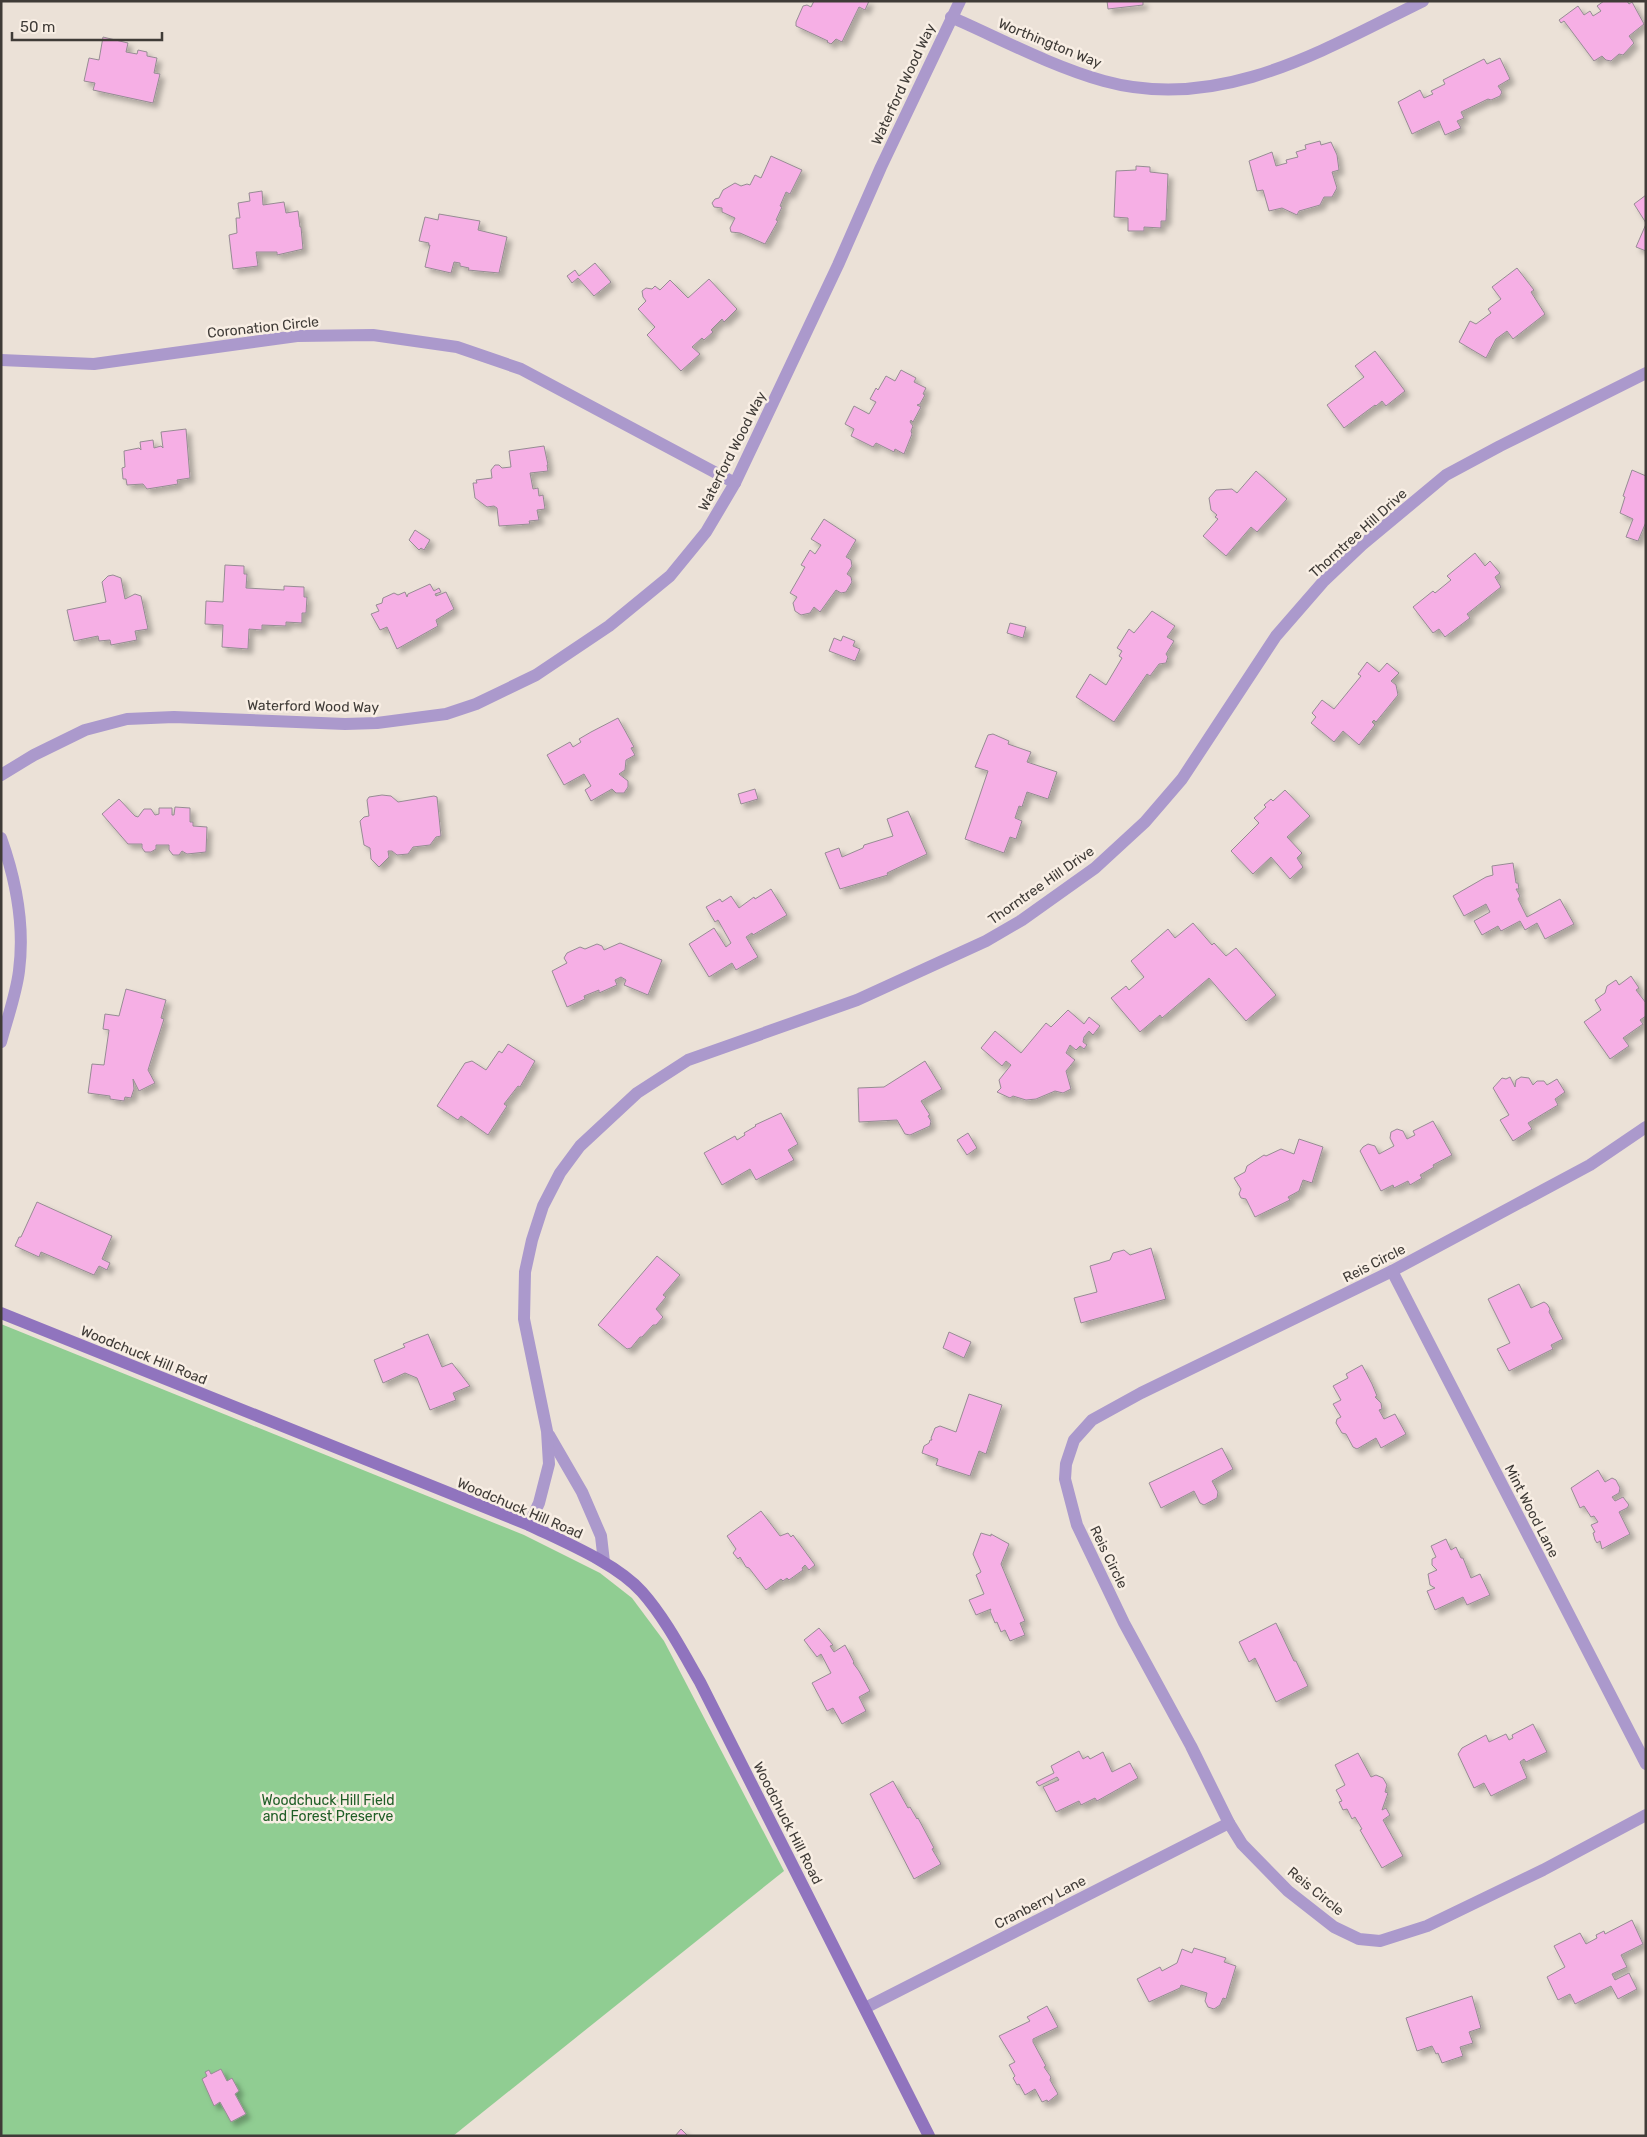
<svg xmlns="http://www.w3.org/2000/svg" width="1647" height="2137" font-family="Rubik,sans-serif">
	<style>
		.green { fill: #90cd92 }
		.building { fill: #f6afe5; stroke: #968c93; filter: url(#shadow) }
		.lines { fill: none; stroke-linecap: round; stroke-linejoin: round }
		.street { stroke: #ab99cc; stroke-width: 12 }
		.secondary { stroke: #9074be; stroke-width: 12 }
		.labels { text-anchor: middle; stroke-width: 5; stroke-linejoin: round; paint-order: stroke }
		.street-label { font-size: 14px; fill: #3f3b37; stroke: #f8eee4 }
		.park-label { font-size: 14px; fill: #1f5e26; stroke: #f8eee4 }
	</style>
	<defs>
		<filter id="shadow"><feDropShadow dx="4.5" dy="4.5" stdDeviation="2.5" flood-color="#0004"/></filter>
	</defs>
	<rect width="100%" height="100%" fill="#ebe1d7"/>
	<polygon class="green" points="1,1324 524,1535 600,1573 632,1598 664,1641 784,1871 453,2136 1,2136"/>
	<g class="building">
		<polygon points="814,1 869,1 865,10 859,7 842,42 836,39 831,44 827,42 828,41 796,26 796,22 803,6 807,5 811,7"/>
		<polygon points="1107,1 1143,1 1143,5 1108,9"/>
		<polygon points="1604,1 1627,1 1629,4 1632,2 1644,24 1629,36 1634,43 1623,55 1619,54 1611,61 1606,60 1602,56 1594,61 1564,21 1561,23 1559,20 1578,6 1584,15 1590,11 1593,16 1601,11 1597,6"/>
		<polygon points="103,37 128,43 126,52 137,54 138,50 147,52 147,56 157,58 154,73 160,74 153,103 93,90 95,83 84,81 89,58 99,60"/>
		<polygon points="1500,58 1510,79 1498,86 1502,92 1500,96 1491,100 1488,99 1461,112 1464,118 1457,121 1461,128 1445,135 1439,121 1412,134 1398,102 1420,90 1424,98 1433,94 1431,91 1445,84 1443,80 1484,59 1487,64"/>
		<polygon points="1320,141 1321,145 1331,142 1337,155 1339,170 1332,172 1337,188 1332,197 1324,197 1320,205 1299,211 1297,215 1282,208 1269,211 1263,190 1257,191 1249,161 1272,152 1276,166 1287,163 1286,160 1298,157 1296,152 1306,149 1305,145"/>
		<polygon points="771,156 802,170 790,194 786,192 780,206 782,207 776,220 778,221 765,244 740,233 731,232 730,228 735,218 722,212 722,208 714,207 712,203 715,199 719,198 723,190 735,183 741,186 747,184 750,185 755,175 761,178"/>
		<polygon points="1136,166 1150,167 1150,172 1168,174 1166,221 1161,221 1161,228 1144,227 1144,231 1128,231 1128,218 1114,217 1116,171 1136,170"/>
		<polygon points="262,191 263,205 284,202 286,213 298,211 300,227 301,227 303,249 277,255 277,252 256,252 258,266 233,269 229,235 237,233 236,218 240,218 238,203 250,201 249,193"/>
		<polygon points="1646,195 1646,223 1634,204"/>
		<polygon points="439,214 480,221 478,230 507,237 499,273 468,270 469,268 460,266 460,263 454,262 451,273 425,267 430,245 428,245 429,243 419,241 425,217 438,220"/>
		<polygon points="1646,224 1646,251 1636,247"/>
		<polygon points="595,263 611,282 594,296 578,278 572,283 567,276 575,270 579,276"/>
		<polygon points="1517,268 1534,290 1531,292 1545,314 1513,339 1507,331 1496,339 1486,358 1459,342 1470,321 1476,324 1491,313 1488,309 1501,299 1492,287"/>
		<polygon points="709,279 737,309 724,322 722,319 711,330 713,332 704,340 702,338 692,347 700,354 681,371 647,335 655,327 638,309 646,301 643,297 642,291 646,288 652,289 655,286 660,290 670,280 688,298"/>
		<polygon points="1375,351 1405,391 1386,406 1382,401 1376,406 1375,405 1344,428 1327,405 1364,377 1355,366"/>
		<polygon points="901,370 916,378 914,382 926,388 923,394 925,395 920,404 917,405 921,407 913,422 911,420 910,422 913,426 911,431 912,434 904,454 895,449 894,452 876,443 873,447 851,436 854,429 845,424 854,406 869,414 876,402 870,399 876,388 878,390 886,376 895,381"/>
		<polygon points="186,429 190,478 177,480 178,484 147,489 143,484 127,485 126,479 123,479 122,468 125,467 124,451 139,448 141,450 140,442 153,440 154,448 161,446 163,448 161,432"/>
		<polygon points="544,446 548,465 547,465 548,471 530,473 533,489 538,488 539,496 543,495 545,509 537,510 539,520 529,521 530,524 499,526 497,508 494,506 487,507 475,498 473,483 477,483 476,480 492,478 491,470 495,465 499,465 502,468 511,467 509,451"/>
		<polygon points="1632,470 1646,476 1646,522 1638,541 1626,537 1633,519 1620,513 1625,497 1623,496"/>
		<polygon points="1256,471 1287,499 1257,532 1251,527 1226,556 1203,536 1218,519 1215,517 1217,515 1211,510 1209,498 1216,490 1232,489 1237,493"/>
		<polygon points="824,519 856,540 846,557 851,560 852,566 847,574 851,577 852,582 846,592 841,593 836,590 820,612 814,607 810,613 801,615 795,611 793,603 797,597 790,593 805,567 801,565 810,550 815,554 821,545 811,539"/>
		<polygon points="415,530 430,540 424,550 421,548 419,550 409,540"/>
		<polygon points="1475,553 1485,566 1490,561 1500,573 1495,577 1501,587 1467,614 1470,618 1445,637 1439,629 1433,633 1413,607 1433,591 1435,593 1451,580 1447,576"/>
		<polygon points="225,565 244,566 244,574 247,574 246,588 284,590 284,586 304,587 304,597 307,597 306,613 302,613 302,623 286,622 286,626 262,625 262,630 249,629 248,649 222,647 223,625 205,624 206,601 223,602"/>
		<polygon points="113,575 121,578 125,599 135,594 141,596 148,629 135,631 137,640 111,645 110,640 99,641 98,636 74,641 67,610 106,602 102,582 108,576"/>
		<polygon points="430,584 434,591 439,588 441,592 435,594 436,596 446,592 454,609 436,620 438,626 397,649 387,627 380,630 371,614 379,611 376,605 382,603 383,598 394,593 398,595 405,592 407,597 408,594"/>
		<polygon points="1152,611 1175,626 1167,637 1174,641 1166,654 1168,657 1166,663 1159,664 1150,676 1147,674 1114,722 1076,697 1090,674 1106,685 1122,658 1119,656 1122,651 1117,648 1129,629 1134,633"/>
		<polygon points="1010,623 1026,627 1023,638 1007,633"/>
		<polygon points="843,636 855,641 853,646 860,649 855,661 829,651 834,638 841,641"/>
		<polygon points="1367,662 1379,672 1387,663 1399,673 1391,681 1396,685 1398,695 1376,722 1374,720 1372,722 1375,725 1359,745 1343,731 1334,742 1311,723 1316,717 1312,713 1322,700 1334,709 1361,676 1358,674"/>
		<polygon points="618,718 634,747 631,748 635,755 626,760 625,770 619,774 628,781 628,787 624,793 616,793 612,789 591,801 585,790 591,786 584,774 564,785 547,755 570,742 573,747 581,742 579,739 591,732"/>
		<polygon points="993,734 1009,741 1008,744 1031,752 1027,762 1057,772 1048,799 1027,792 1022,807 1019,806 1015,818 1022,821 1016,839 1010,837 1004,853 965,839 988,771 975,767 988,735"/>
		<polygon points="755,789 758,799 741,804 738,794"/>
		<polygon points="1285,790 1310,816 1287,837 1302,853 1297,858 1303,867 1290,879 1271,857 1253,874 1231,851 1259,823 1254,818 1266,807 1264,805 1271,799 1273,801"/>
		<polygon points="382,795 391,796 398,802 434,796 437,797 441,836 436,837 430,845 413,847 408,854 397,855 392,851 388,851 389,857 379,867 371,859 370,848 364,845 360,821 364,817 369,816 367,800 369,797"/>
		<polygon points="119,799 135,816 138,817 144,809 151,809 155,815 159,814 159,808 172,808 172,815 174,815 175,807 190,808 190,822 193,822 193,826 207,827 206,852 187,854 182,851 179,855 173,855 169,850 169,845 156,845 156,849 151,852 145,852 142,848 142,844 128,844 102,814"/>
		<polygon points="908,811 927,854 887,873 888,875 840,889 825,853 839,848 842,857 863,848 864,845 893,836 887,819"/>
		<polygon points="1513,863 1516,883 1518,883 1519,889 1516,889 1520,896 1518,899 1527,917 1560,899 1574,924 1545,939 1537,923 1525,930 1520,921 1501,931 1498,926 1482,935 1474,921 1490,912 1486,904 1464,916 1453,896 1486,877 1493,875 1492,866"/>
		<polygon points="771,889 787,915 753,935 752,933 746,937 758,957 736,970 732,963 709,977 689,944 714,928 726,947 731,943 718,920 715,922 706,907 720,899 722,902 731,896 739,908 754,897 755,899"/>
		<polygon points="1193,923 1212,945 1214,943 1226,956 1236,948 1276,995 1246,1021 1209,978 1162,1018 1160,1015 1140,1032 1111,998 1126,986 1129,990 1144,977 1131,961 1168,929 1175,938"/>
		<polygon points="620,943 662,960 648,995 624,985 626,980 621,977 615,980 617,985 599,993 599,990 584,996 585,999 567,1007 552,971 567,963 564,958 567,953 580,947 585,949 597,944 602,946 604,950"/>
		<polygon points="1631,976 1639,988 1636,990 1646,1003 1646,1016 1640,1020 1643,1024 1623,1038 1629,1046 1610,1059 1584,1022 1601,1010 1595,1000 1605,993 1607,986 1616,980 1619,985"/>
		<polygon points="126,989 166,1000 161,1018 164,1019 148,1070 155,1083 139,1091 133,1079 134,1089 131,1098 125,1097 124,1101 110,1099 110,1096 88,1093 92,1064 104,1065 109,1030 103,1029 105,1014 119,1016"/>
		<polygon points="1068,1010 1084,1024 1089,1017 1100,1026 1093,1035 1089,1031 1084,1037 1083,1042 1087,1045 1084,1049 1080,1046 1076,1050 1070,1045 1066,1053 1075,1060 1066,1071 1071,1089 1063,1093 1055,1091 1036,1099 1026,1100 1013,1096 1010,1098 997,1092 1001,1088 999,1080 1011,1065 1006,1061 1002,1066 981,1048 995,1031 1021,1053 1046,1023 1051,1027"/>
		<polygon points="508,1044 535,1061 520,1087 518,1086 504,1104 507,1106 488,1135 461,1116 458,1120 437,1106 465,1063 472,1061 486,1070 499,1051 502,1053"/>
		<polygon points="925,1061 942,1089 921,1101 930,1115 928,1116 931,1121 930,1126 910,1135 905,1134 897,1120 859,1122 858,1088 884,1087"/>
		<polygon points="1510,1077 1515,1087 1516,1080 1521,1077 1529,1078 1533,1085 1537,1081 1544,1081 1547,1085 1557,1079 1565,1092 1555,1099 1558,1105 1528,1123 1532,1129 1513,1141 1500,1120 1509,1115 1493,1088 1502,1078 1506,1079"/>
		<polygon points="781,1113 798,1144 788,1150 794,1160 756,1180 750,1169 722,1185 704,1153 735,1136 737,1140 745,1135 744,1133 756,1126 755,1125"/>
		<polygon points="1433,1121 1452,1155 1433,1165 1434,1167 1420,1175 1422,1178 1410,1185 1408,1181 1394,1188 1393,1185 1381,1191 1360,1151 1363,1147 1368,1144 1375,1146 1379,1154 1394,1146 1390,1138 1391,1132 1397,1129 1403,1131 1407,1139 1415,1135 1413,1131"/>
		<polygon points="968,1133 977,1148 967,1155 957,1140"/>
		<polygon points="1299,1139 1323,1147 1312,1183 1303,1180 1299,1191 1288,1197 1290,1200 1255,1217 1246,1199 1241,1198 1239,1194 1241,1189 1234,1178 1245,1172 1247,1166 1264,1155 1266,1156 1281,1149 1294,1154"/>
		<polygon points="37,1202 112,1236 102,1259 110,1263 107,1270 99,1266 94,1275 41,1252 39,1257 15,1246 19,1237 21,1237"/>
		<polygon points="1151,1248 1166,1299 1081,1323 1074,1298 1097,1292 1090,1266 1110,1260 1113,1253 1124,1250 1130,1255"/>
		<polygon points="657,1256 680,1275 663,1295 666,1297 656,1309 663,1317 656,1325 653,1325 642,1337 640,1337 631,1348 627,1349 598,1325"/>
		<polygon points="1519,1284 1531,1308 1544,1302 1547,1304 1550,1309 1549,1312 1563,1339 1551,1345 1553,1349 1509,1371 1497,1349 1510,1343 1488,1299"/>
		<polygon points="949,1332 971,1342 964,1358 943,1348"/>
		<polygon points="428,1334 442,1367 452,1363 470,1386 453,1393 456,1400 430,1410 417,1378 405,1373 383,1383 374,1360 405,1347 403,1344"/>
		<polygon points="1362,1365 1372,1384 1377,1396 1375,1397 1381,1403 1382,1409 1379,1410 1384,1419 1395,1414 1406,1434 1381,1448 1376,1438 1357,1449 1353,1447 1346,1434 1342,1433 1336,1423 1337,1419 1341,1417 1333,1404 1341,1400 1333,1386 1348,1378 1346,1374"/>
		<polygon points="969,1394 1002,1405 986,1454 979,1451 970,1476 936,1465 938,1459 922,1453 924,1446 929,1443 930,1440 932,1440 931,1438 935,1428 940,1426 956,1432"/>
		<polygon points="1222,1448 1233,1469 1212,1481 1218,1492 1217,1498 1204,1505 1200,1503 1194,1491 1161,1508 1149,1483"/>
		<polygon points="1598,1470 1605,1482 1612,1478 1616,1480 1620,1488 1619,1493 1612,1497 1615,1501 1623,1497 1629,1505 1627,1508 1619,1512 1630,1534 1602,1549 1600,1541 1597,1543 1595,1540 1593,1533 1595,1532 1591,1525 1598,1522 1594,1516 1591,1517 1584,1506 1580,1508 1571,1488"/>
		<polygon points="761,1511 780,1536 788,1533 791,1537 793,1535 815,1565 809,1570 805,1565 802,1568 803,1570 789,1580 787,1578 783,1581 781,1579 766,1590 749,1568 746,1567 740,1557 738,1559 733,1553 736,1549 727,1536"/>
		<polygon points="981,1533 991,1536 991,1534 1009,1544 1001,1564 1025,1621 1020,1623 1025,1635 1010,1641 1005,1630 1001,1632 997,1622 995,1623 990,1611 991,1609 976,1615 969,1600 984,1594 976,1575 981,1572 973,1554"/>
		<polygon points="1446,1539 1451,1550 1456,1547 1461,1558 1463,1558 1471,1578 1480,1574 1490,1595 1467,1605 1463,1597 1435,1610 1427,1591 1435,1588 1430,1585 1428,1574 1437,1570 1432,1565 1432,1559 1436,1557 1431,1546"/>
		<polygon points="1276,1623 1294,1661 1296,1661 1308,1686 1276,1702 1255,1658 1249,1662 1239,1642"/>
		<polygon points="819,1628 833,1645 830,1646 834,1652 845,1645 854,1662 853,1663 859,1671 870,1691 859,1697 866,1711 842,1724 833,1708 827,1711 812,1683 831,1673 821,1654 817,1657 804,1640"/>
		<polygon points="1533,1724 1547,1752 1526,1762 1524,1759 1520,1762 1527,1778 1491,1796 1484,1783 1474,1788 1458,1754 1462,1748 1486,1735 1489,1742 1506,1734 1509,1740 1513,1738 1512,1735"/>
		<polygon points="1079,1751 1083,1759 1088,1756 1090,1759 1103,1752 1112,1772 1130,1763 1138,1778 1097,1801 1095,1798 1081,1805 1079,1801 1056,1812 1043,1787 1059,1780 1057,1777 1039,1786 1036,1782 1054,1773 1051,1766"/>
		<polygon points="1358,1753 1371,1777 1376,1775 1383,1778 1387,1785 1385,1792 1388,1793 1382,1810 1386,1808 1390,1815 1383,1820 1403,1856 1382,1868 1360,1830 1362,1829 1355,1817 1352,1819 1347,1809 1343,1810 1339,1802 1342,1801 1336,1790 1345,1785 1335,1765"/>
		<polygon points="893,1781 908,1808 910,1807 917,1819 918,1818 934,1848 932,1849 941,1864 914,1879 870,1794"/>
		<polygon points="1632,1920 1643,1944 1621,1955 1627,1967 1612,1974 1615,1980 1629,1973 1637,1989 1618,1999 1611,1986 1575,2004 1570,1994 1558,2000 1547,1977 1565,1967 1554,1946 1580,1933 1586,1944 1597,1938 1596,1935 1604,1931 1605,1934"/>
		<polygon points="1194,1948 1226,1958 1224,1962 1236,1966 1226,1999 1223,1998 1220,2005 1214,2009 1208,2007 1205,2001 1207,1993 1181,1985 1180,1988 1149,2002 1137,1979 1160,1967 1162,1971 1177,1963 1182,1949 1192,1953"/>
		<polygon points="1472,1996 1481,2028 1469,2032 1473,2043 1460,2047 1463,2056 1442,2063 1438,2053 1436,2054 1432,2046 1417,2051 1406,2018"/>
		<polygon points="1047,2006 1058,2027 1033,2039 1033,2042 1046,2066 1044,2067 1051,2077 1050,2080 1058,2094 1048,2102 1047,2100 1042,2102 1035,2089 1025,2095 1019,2084 1017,2085 1013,2078 1015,2076 1009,2065 1015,2062 999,2036 1030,2021 1027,2017"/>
		<polygon points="221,2069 227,2081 232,2078 239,2091 235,2094 246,2114 231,2122 220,2102 214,2106 202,2079 207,2076 205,2072 209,2070 211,2074"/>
		<polygon points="681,2129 688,2136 675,2136"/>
	</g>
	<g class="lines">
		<g class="street">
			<path d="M 951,17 C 1001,39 1051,66 1104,81 C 1220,113 1323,50 1423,1"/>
			<polyline points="1,360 94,364 297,336 373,335 457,347 521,369 735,483"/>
			<polyline points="1,775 34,755 85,730 127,719 174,717 345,724 377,723 446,714 476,704 536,675 609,626 670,576 706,532 735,483 838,265 881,167 960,1"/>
			<path d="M 1,838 C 16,880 25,925 19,971 C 16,995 7,1019 1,1042"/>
			<polyline points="1646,1127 1590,1165 1392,1271 1141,1393 1092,1420 1074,1440 1066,1464 1065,1479 1077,1525 1124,1623 1191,1746 1229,1823 1242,1844 1288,1891 1334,1927 1359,1939 1380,1941 1427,1926 1543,1870 1646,1815"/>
			<polyline points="1392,1271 1646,1764"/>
			<polyline points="549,1435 582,1492 601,1536 604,1562"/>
			<polyline points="529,1525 539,1503 549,1464 547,1431 524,1319 525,1272 532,1240 543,1206 560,1173 580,1146 637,1093 688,1060 857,1000 986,941 1022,920 1095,868 1145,822 1182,779 1276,636 1323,582 1362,545 1446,475 1500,446 1646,373"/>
			<polyline points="865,2008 1229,1823"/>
		</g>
		<path class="secondary" d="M 1,1313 L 529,1525 C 564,1542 616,1563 642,1592 C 665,1618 682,1651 700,1682 L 929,2136"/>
	</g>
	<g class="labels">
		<g class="street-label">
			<text transform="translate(1050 43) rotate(22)" y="5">Worthington Way</text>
			<text transform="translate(903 84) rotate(-65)" y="5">Waterford Wood Way</text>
			<text transform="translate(263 327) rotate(-6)" y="5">Coronation Circle</text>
			<text transform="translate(732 451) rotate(-63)" y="5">Waterford Wood Way</text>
			<text transform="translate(1358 533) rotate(-42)" y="5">Thorntree Hill Drive</text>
			<text transform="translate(313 706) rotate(1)" y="5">Waterford Wood Way</text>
			<text transform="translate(1041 885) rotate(-35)" y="5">Thorntree Hill Drive</text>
			<text transform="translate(1374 1263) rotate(-27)" y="5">Reis Circle</text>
			<text transform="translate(144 1355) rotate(22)" y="5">Woodchuck Hill Road</text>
			<text transform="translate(520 1508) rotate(23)" y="5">Woodchuck Hill Road</text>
			<text transform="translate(1532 1511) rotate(63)" y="5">Mint Wood Lane</text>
			<text transform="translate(1109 1557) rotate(64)" y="5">Reis Circle</text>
			<text transform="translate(788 1823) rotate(63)" y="5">Woodchuck Hill Road</text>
			<text transform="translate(1316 1891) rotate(39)" y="5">Reis Circle</text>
			<text transform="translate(1040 1902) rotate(-27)" y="5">Cranberry Lane</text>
		</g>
		<g class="park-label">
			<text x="328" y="1805">Woodchuck Hill Field<tspan x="328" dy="16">and Forest Preserve</tspan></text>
		</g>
	</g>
	<rect width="1647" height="2137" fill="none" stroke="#3f3b37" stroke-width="5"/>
	<path d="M12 32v8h150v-8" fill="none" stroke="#3f3b37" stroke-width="2.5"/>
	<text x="20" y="32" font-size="15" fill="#3f3b37" stroke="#f8eee4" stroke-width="4" paint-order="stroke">50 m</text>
</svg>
